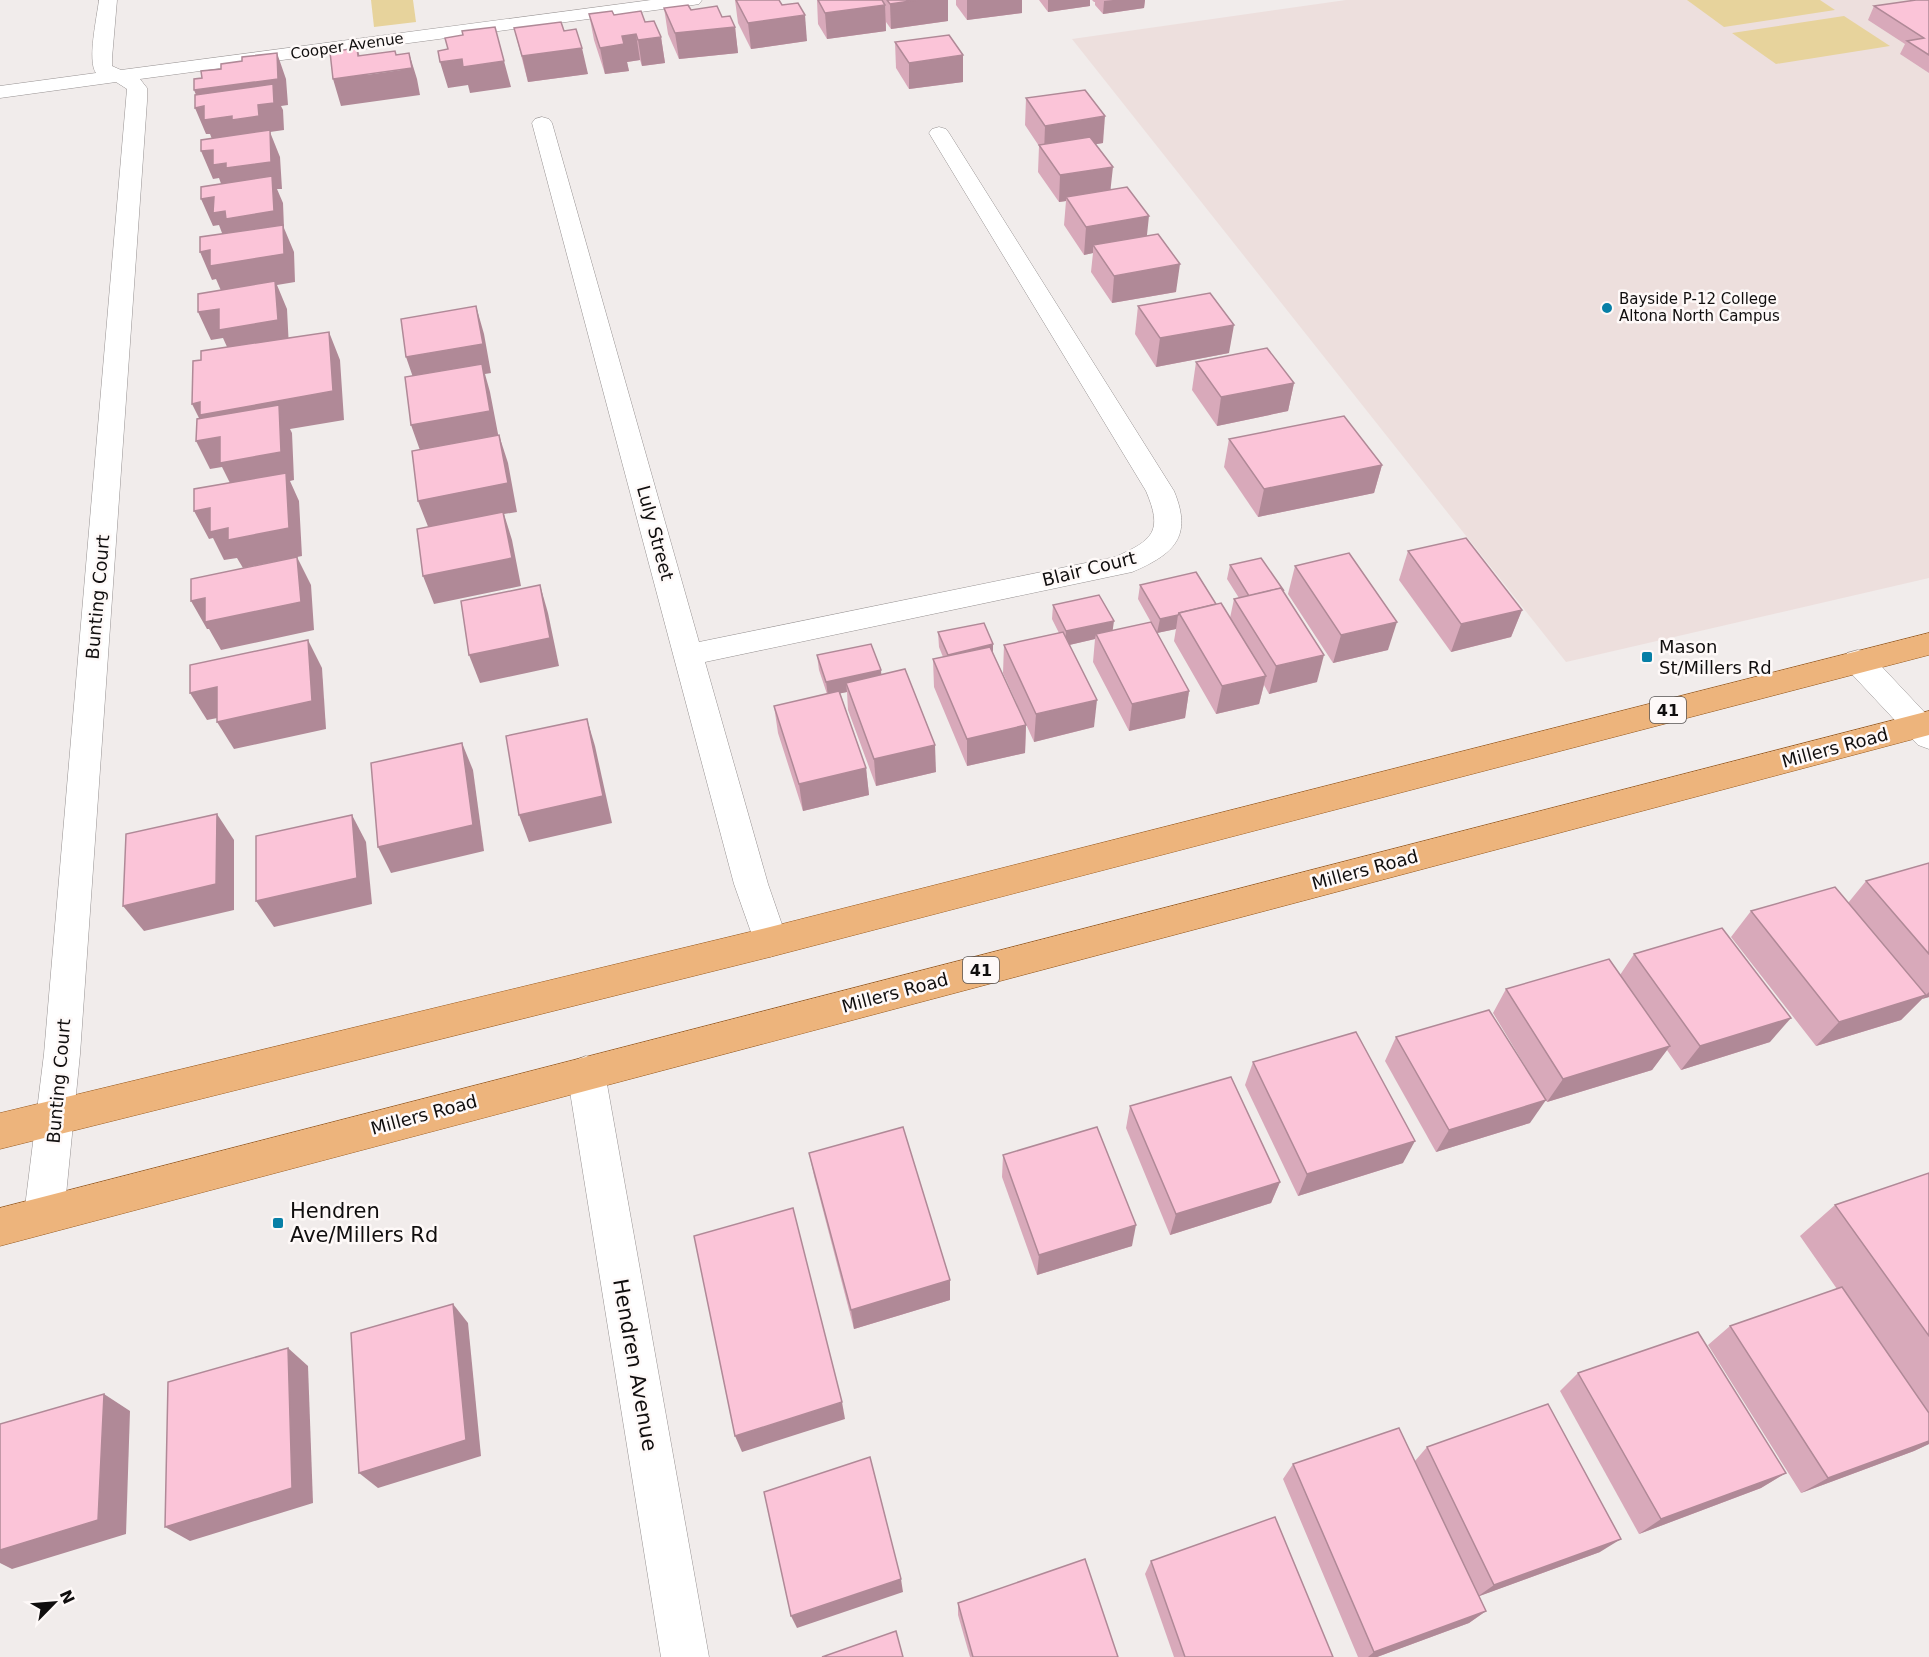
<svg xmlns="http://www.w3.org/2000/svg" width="1929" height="1657" font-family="'DejaVu Sans',sans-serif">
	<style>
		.built { fill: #eddfdd }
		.green { fill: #e7d39c }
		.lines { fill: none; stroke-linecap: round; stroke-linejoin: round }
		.minor-casing { stroke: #979292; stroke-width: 1 }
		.major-casing { stroke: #98591d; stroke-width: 1 }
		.minor { fill: #fff; fill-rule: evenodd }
		.major { fill: #edb47c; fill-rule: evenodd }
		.wall { fill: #d8a9ba }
		.shaded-wall { fill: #b08997 }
		.building { fill: #fbc4d8; stroke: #b08997; stroke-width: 1.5 }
		.poi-dot { fill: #077fa6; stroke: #fef9f8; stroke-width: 2 }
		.labels { text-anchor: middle; stroke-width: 5; stroke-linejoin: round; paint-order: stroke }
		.far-street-label { font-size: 15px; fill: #100e0e; stroke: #fef9f8 }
		.far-poi-label { font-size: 15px; fill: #100e0e; stroke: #fef9f8; text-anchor: start }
		.shield { fill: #fef9f8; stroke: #575454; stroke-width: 1.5 }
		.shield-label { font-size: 16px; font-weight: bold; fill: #100e0e }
		.street-label { font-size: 18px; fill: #100e0e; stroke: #fef9f8 }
		.poi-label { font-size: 18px; fill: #100e0e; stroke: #fef9f8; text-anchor: start }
		.near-poi-label { font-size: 21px; fill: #100e0e; stroke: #fef9f8; text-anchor: start }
		.near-street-label { font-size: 21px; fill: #100e0e; stroke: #fef9f8 }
	</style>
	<rect width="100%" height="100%" fill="#f1eceb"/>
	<polygon class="built" points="1346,0 1929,0 1929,578 1566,662 1072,39"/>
	<g class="green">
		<polygon points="371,0 413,0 416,22 374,27"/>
		<polygon points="1687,0 1820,0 1835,10 1724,27"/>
		<polygon points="1844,16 1890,46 1776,64 1732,33"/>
	</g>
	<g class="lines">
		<g class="minor-casing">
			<g id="minor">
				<path d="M 99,0 L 117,0 L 112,58 L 112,66 L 121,70 L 651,0 L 702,0 L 699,4 L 693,5 L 140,79 L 147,88 L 147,101 L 80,1054 L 64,1215 L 58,1228 L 44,1234 L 30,1228 L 24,1215 L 44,1054 L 127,89 L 116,82 L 0,98 L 0,86 L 96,73 C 87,61 97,17 99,0 Z"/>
				<path d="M 542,117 L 549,119 L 552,123 L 699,642 L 1115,557 C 1154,540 1163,531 1146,491 L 929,133 L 932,129 L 939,127 L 946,129 L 949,133 L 1174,491 C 1193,537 1174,554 1132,572 L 705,662 L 768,884 L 788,942 L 782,952 L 770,957 L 758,952 L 734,884 L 532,123 L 535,119 Z"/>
				<polygon points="1858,650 1869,653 1929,717 1929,749 1918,745 1847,669 1843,661 1847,653"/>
				<polygon points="586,1056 599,1061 605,1073 709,1657 661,1657 567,1073 573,1061"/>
			</g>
		</g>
		<g class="major-casing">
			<g id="major">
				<polygon points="1929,633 1929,655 770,957 0,1149 0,1113 770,927"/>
				<polygon points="1929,711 1929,735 0,1246 0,1208"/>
			</g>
		</g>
		<use href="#minor" class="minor"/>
		<use href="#major" class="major"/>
	</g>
	<g class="wall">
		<polygon points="735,0 779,0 807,41 751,49 738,23"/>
		<polygon points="817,0 948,0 948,21 891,29 886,22 886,31 827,39 818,24"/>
		<polygon points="956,0 1022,0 1022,13 967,20 956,5"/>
		<polygon points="1039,0 1090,0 1090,6 1048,12"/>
		<polygon points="1092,0 1145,0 1144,8 1103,14 1095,5 1095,2 1094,2"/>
		<polygon points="1929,0 1929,73 1900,54 1905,44 1868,20 1874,6"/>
		<polygon points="664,8 691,10 722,17 735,27 738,53 679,59 668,34"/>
		<polygon points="589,14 614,15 645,22 661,37 665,63 642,66 640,60 627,62 629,71 605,74 594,40"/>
		<polygon points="514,28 564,31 588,74 528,82"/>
		<polygon points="895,42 963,82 909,89 896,68"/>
		<polygon points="1026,98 1103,143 1096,144 1111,190 1147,236 1176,292 1112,303 1091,272 1093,253 1084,255 1064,225 1066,201 1059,202 1038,172 1039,146 1025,125"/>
		<polygon points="1138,306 1229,353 1156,367 1135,334"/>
		<polygon points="1196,362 1294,383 1288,411 1217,426 1192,390"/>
		<polygon points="1229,439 1382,465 1374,493 1258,517 1224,467"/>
		<polygon points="1408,551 1522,610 1511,637 1451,652 1399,580"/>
		<polygon points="1230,565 1283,592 1317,682 1269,694 1264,685 1259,704 1216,714 1174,641 1176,629 1157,633 1138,599 1140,585 1216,604 1230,618 1234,599 1239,598 1227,579"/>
		<polygon points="1295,566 1388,650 1333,663 1288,594"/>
		<polygon points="1053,605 1113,631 1189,691 1185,718 1129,731 1093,662 1095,639 1069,645 1094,727 1034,742 1003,673 1004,645 1059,633 1052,619"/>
		<polygon points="938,632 993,653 1026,725 1025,753 967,766 934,687 933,659 943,657 939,647"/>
		<polygon points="817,655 881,674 936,772 876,786 848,710 847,692 840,693 866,768 869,795 803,811 778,733 774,706 827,694 819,670"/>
		<polygon points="1929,863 1929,997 1922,999 1901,1020 1816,1046 1731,937 1751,911 1848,903 1866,881"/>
		<polygon points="1634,954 1770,1042 1681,1070 1667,1050 1652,1070 1547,1102 1493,1013 1506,989 1620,975"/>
		<polygon points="1396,1037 1530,1123 1436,1152 1385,1061"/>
		<polygon points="1253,1062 1403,1163 1298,1196 1245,1085"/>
		<polygon points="1130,1106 1280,1182 1271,1203 1170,1235 1126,1128"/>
		<polygon points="809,1153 950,1280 950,1300 854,1329 814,1176"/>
		<polygon points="1003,1155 1132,1246 1037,1275 1002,1177"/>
		<polygon points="1929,1173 1929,1444 1914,1451 1801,1493 1708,1345 1730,1326 1837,1289 1800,1236 1835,1205"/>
		<polygon points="1578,1373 1786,1473 1761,1488 1639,1534 1560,1391"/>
		<polygon points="1427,1447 1600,1552 1479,1596 1486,1611 1469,1623 1377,1657 1358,1657 1283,1479 1293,1464 1415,1461"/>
		<polygon points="1151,1561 1333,1657 1174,1657 1145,1574"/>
		<polygon points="958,1603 1118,1657 970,1657 958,1615"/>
	</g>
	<g class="shaded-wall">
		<polygon points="917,0 948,0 948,21 891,29 890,4"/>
		<polygon points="967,0 1022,0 1022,13 967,20"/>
		<polygon points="1048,0 1090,0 1090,6 1048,12"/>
		<polygon points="1113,0 1145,0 1144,8 1103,14 1104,1"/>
		<polygon points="885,5 886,31 827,39 825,13"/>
		<polygon points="805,15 807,41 751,49 748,23"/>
		<polygon points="735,27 738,53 679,59 675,33"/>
		<polygon points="636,34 640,60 627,62 629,71 605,74 600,48 622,36"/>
		<polygon points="661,37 665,63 642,66 638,40"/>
		<polygon points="357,48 366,75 401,70 409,53 417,79 420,95 341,106 333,79 358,56"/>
		<polygon points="582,48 588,74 528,82 522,56"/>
		<polygon points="277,53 286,79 288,105 281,106 283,110 284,130 270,132 280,157 282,189 277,189 283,203 284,228 294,252 295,282 277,285 287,309 289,348 232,358 223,338 211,340 198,312 222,293 216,279 212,280 200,252 225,241 219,225 213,226 201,199 224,192 219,178 213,179 201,151 215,147 210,134 206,134 195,108 201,107 194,90"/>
		<polygon points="963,55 963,82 909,89 909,63"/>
		<polygon points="462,59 504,61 511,87 470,93 468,85 448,88 440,62"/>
		<polygon points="1105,116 1103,143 1044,153 1045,126"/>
		<polygon points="1113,167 1110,194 1066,197 1066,201 1059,202 1060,175"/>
		<polygon points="1149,216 1146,244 1093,245 1093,253 1084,255 1086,227"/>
		<polygon points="1180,264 1176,292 1112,303 1114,276"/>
		<polygon points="476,306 484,334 491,373 485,374 490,392 499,439 421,453 411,425 416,386 406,357"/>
		<polygon points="1234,325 1229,353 1156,367 1160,338"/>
		<polygon points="329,332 340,360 344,420 290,429 292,433 294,480 290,481 299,501 302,556 243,568 237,558 224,560 213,538 209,539 194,511 234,491 222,467 210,469 196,441 206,432 192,404"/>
		<polygon points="1294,383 1288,411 1217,426 1221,397"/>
		<polygon points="499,435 508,463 517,512 504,514 512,540 521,586 434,604 423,576 429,529 418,501"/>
		<polygon points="1382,465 1374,493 1258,517 1264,489"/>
		<polygon points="297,557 311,585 314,630 221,650 209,629 207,629 191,601"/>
		<polygon points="540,585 548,613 559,666 480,683 469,655"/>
		<polygon points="1522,610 1511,637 1451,652 1461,624"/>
		<polygon points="1178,615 1176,629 1157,633 1160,619"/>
		<polygon points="1114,621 1112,635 1096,634 1095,639 1065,646 1066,631"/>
		<polygon points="1397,622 1388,650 1333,663 1341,635"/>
		<polygon points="308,640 322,668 326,729 234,749 217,722"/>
		<polygon points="993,644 993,658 948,669 948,655"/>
		<polygon points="1324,655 1317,682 1269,694 1276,666"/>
		<polygon points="881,670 882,684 846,683 847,692 828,696 826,682"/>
		<polygon points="1266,676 1259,704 1216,714 1222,686"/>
		<polygon points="217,687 233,715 207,720 190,693"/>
		<polygon points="1189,691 1185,718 1129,731 1132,704"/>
		<polygon points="1097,700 1094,727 1034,742 1036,714"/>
		<polygon points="587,719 595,746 612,823 529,842 519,815"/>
		<polygon points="1026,725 1025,753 967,766 967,739"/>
		<polygon points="462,743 473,770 484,851 391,873 378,847"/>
		<polygon points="935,745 936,772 876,786 874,759"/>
		<polygon points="866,768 869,795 803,811 799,784"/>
		<polygon points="217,814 234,840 234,910 144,931 123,906"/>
		<polygon points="352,815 366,842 372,904 274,927 256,901"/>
		<polygon points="1929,992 1929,997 1922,999"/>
		<polygon points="1926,995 1901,1020 1816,1046 1839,1022"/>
		<polygon points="1791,1018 1770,1042 1681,1070 1700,1046"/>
		<polygon points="1670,1046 1652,1070 1547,1102 1563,1079"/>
		<polygon points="1546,1100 1530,1123 1436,1152 1449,1130"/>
		<polygon points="1415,1141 1403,1163 1298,1196 1307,1174"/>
		<polygon points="1280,1182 1271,1203 1170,1235 1176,1214"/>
		<polygon points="1136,1225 1132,1246 1037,1275 1039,1255"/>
		<polygon points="950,1280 950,1300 854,1329 851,1310"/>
		<polygon points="453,1304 468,1323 481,1456 378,1488 359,1473"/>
		<polygon points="288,1348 308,1366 313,1503 190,1541 165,1527"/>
		<polygon points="104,1394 130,1411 126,1534 12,1569 0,1563 0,1550"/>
		<polygon points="842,1402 845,1419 742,1452 735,1436"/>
		<polygon points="1929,1441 1929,1444 1914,1451 1801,1493 1828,1478"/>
		<polygon points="1786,1473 1761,1488 1639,1534 1661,1519"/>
		<polygon points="1621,1539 1600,1552 1477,1597 1494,1585"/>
		<polygon points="901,1579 903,1592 797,1628 791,1616"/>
		<polygon points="1486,1611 1469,1623 1377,1657 1368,1657 1374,1652"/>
	</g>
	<g class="building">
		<polygon points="736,0 779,0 782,5 798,3 805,15 748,23"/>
		<polygon points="818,0 882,0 885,5 825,13"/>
		<polygon points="887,0 917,0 890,4"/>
		<polygon points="1916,0 1929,0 1929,55 1907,41 1924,38 1874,6"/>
		<polygon points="688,5 691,10 717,6 722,17 730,16 735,27 675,33 664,8"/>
		<polygon points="612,11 614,15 641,11 645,22 654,21 661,37 638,40 636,34 622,36 624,44 600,48 589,14"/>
		<polygon points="561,22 564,31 576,29 582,48 522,56 514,28"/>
		<polygon points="495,27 504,61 463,67 462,59 440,62 438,51 448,49 445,38 463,35 462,31"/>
		<polygon points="949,35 963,55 909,63 895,42"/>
		<polygon points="357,48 358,56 395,51 396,55 409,53 412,68 333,79 330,52"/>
		<polygon points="277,53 278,79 194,90 194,79 202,78 201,71 221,69 221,64 242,61 242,57"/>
		<polygon points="273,84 274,103 258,105 259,116 232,120 232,116 204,120 204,106 195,108 195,95"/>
		<polygon points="1085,90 1105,116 1045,126 1026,98"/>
		<polygon points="270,130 271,162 226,168 226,163 213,165 213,150 201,151 201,140"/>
		<polygon points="1090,137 1113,167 1060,175 1039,145"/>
		<polygon points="272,176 274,211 226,219 225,211 213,213 214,197 201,199 201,187"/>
		<polygon points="1127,187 1149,216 1086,227 1066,197"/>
		<polygon points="283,225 284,254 210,266 210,250 200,252 200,237"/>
		<polygon points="1158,234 1180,264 1114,276 1093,245"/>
		<polygon points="275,281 278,320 219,330 219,309 198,312 198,294"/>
		<polygon points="1210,293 1234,325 1160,338 1138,306"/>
		<polygon points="476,306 483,344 406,357 401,319"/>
		<polygon points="329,332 333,391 200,415 200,402 192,404 193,361 201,360 201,351"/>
		<polygon points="1267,348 1294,383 1221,397 1196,362"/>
		<polygon points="482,364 490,411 411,425 405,377"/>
		<polygon points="279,405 281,452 220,463 220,437 196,441 197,419"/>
		<polygon points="1344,416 1382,465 1264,489 1229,439"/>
		<polygon points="499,435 508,483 418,501 412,451"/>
		<polygon points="286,473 289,528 228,540 228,528 210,532 210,508 194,511 194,489"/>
		<polygon points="503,512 512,558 423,576 417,529"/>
		<polygon points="1466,538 1522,610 1461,624 1408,551"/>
		<polygon points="1349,553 1397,622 1341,635 1295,566"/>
		<polygon points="297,557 301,602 205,622 205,598 191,601 191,579"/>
		<polygon points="1261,558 1284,591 1281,588 1249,596 1230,565"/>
		<polygon points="1196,572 1216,604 1179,613 1178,615 1160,619 1140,585"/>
		<polygon points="540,585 550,638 469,655 461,601"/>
		<polygon points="1281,588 1324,655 1276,666 1234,599"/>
		<polygon points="1099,595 1114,621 1066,631 1053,605"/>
		<polygon points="1221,603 1266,676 1222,686 1179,613"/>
		<polygon points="1151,622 1189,691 1132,704 1096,634"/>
		<polygon points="984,623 993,644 948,655 938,632"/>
		<polygon points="1063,632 1097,700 1036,714 1004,645"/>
		<polygon points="308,640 312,701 217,722 217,687 190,693 190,665"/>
		<polygon points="871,644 881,670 826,682 817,655"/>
		<polygon points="990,647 1026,725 967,739 933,659"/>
		<polygon points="905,669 935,745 874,759 846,683"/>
		<polygon points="839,691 866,768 799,784 774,706"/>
		<polygon points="587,719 603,796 519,815 506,736"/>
		<polygon points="462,743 473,825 378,847 371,763"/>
		<polygon points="217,814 216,884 123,906 126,834"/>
		<polygon points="352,815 357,878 256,901 256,836"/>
		<polygon points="1929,863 1929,954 1866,881"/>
		<polygon points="1835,887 1926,995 1839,1022 1751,911"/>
		<polygon points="1722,928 1791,1018 1700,1046 1634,954"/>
		<polygon points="1609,959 1670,1046 1563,1079 1506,989"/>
		<polygon points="1489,1010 1546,1100 1449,1130 1396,1037"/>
		<polygon points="1356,1032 1415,1141 1307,1174 1253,1062"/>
		<polygon points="1231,1077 1280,1182 1176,1214 1130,1106"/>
		<polygon points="903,1127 950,1280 851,1310 809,1153"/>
		<polygon points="1097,1127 1136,1225 1039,1255 1003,1155"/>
		<polygon points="1929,1173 1929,1336 1835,1205"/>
		<polygon points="793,1208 842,1402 735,1436 694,1236"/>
		<polygon points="1842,1287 1929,1413 1929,1441 1828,1478 1730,1326"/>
		<polygon points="453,1304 466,1440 359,1473 351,1333"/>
		<polygon points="1698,1332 1786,1473 1661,1519 1578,1373"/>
		<polygon points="288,1348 292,1488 165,1527 168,1382"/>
		<polygon points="104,1394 98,1520 0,1550 0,1424"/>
		<polygon points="1548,1404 1621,1539 1494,1585 1427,1447"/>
		<polygon points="1399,1428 1486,1611 1374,1652 1293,1464"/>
		<polygon points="870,1457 901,1579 791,1616 764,1492"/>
		<polygon points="1275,1517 1333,1657 1185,1657 1151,1561"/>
		<polygon points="1085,1559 1118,1657 973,1657 958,1603"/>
		<polygon points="896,1631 903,1657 822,1657"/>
	</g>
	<g class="poi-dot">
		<circle cx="1607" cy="308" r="6"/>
		<rect x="1641" y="651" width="12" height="12" rx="3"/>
		<rect x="272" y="1217" width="12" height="12" rx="3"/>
	</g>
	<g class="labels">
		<g class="far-street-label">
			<text transform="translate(347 46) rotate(-8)" y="5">Cooper Avenue</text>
		</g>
		<g class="far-poi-label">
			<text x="1619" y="304">Bayside P-12 College<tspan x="1619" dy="17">Altona North Campus</tspan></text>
		</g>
		<g class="shield">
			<rect x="1650" y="697" width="36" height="26" rx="4.5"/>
			<rect x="963" y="957" width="36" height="26" rx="4.5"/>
		</g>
		<g class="shield-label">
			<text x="1668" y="716">41</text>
			<text x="981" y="976">41</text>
		</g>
		<g class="street-label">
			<text transform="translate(655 533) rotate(75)" y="6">Luly Street</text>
			<text transform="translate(1089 569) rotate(-14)" y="6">Blair Court</text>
			<text transform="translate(98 597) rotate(-85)" y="6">Bunting Court</text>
			<text transform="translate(1835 748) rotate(-15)" y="6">Millers Road</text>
			<text transform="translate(1365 870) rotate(-15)" y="6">Millers Road</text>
			<text transform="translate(895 993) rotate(-15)" y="6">Millers Road</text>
			<text transform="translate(59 1081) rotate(-85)" y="6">Bunting Court</text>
			<text transform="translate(424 1115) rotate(-15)" y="6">Millers Road</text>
		</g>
		<g class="poi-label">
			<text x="1659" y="653">Mason<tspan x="1659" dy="21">St/Millers Rd</tspan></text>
		</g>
		<g class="near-poi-label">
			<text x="290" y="1218">Hendren<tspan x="290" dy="24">Ave/Millers Rd</tspan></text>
		</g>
		<g class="near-street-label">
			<text transform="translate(635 1365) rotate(80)" y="7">Hendren Avenue</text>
		</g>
	</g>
	<g transform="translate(54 1603) rotate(65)" stroke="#fef9f8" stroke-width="4.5" paint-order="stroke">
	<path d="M0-4.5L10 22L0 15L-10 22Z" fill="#100e0e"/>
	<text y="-9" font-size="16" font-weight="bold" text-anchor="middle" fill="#100e0e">N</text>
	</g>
</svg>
